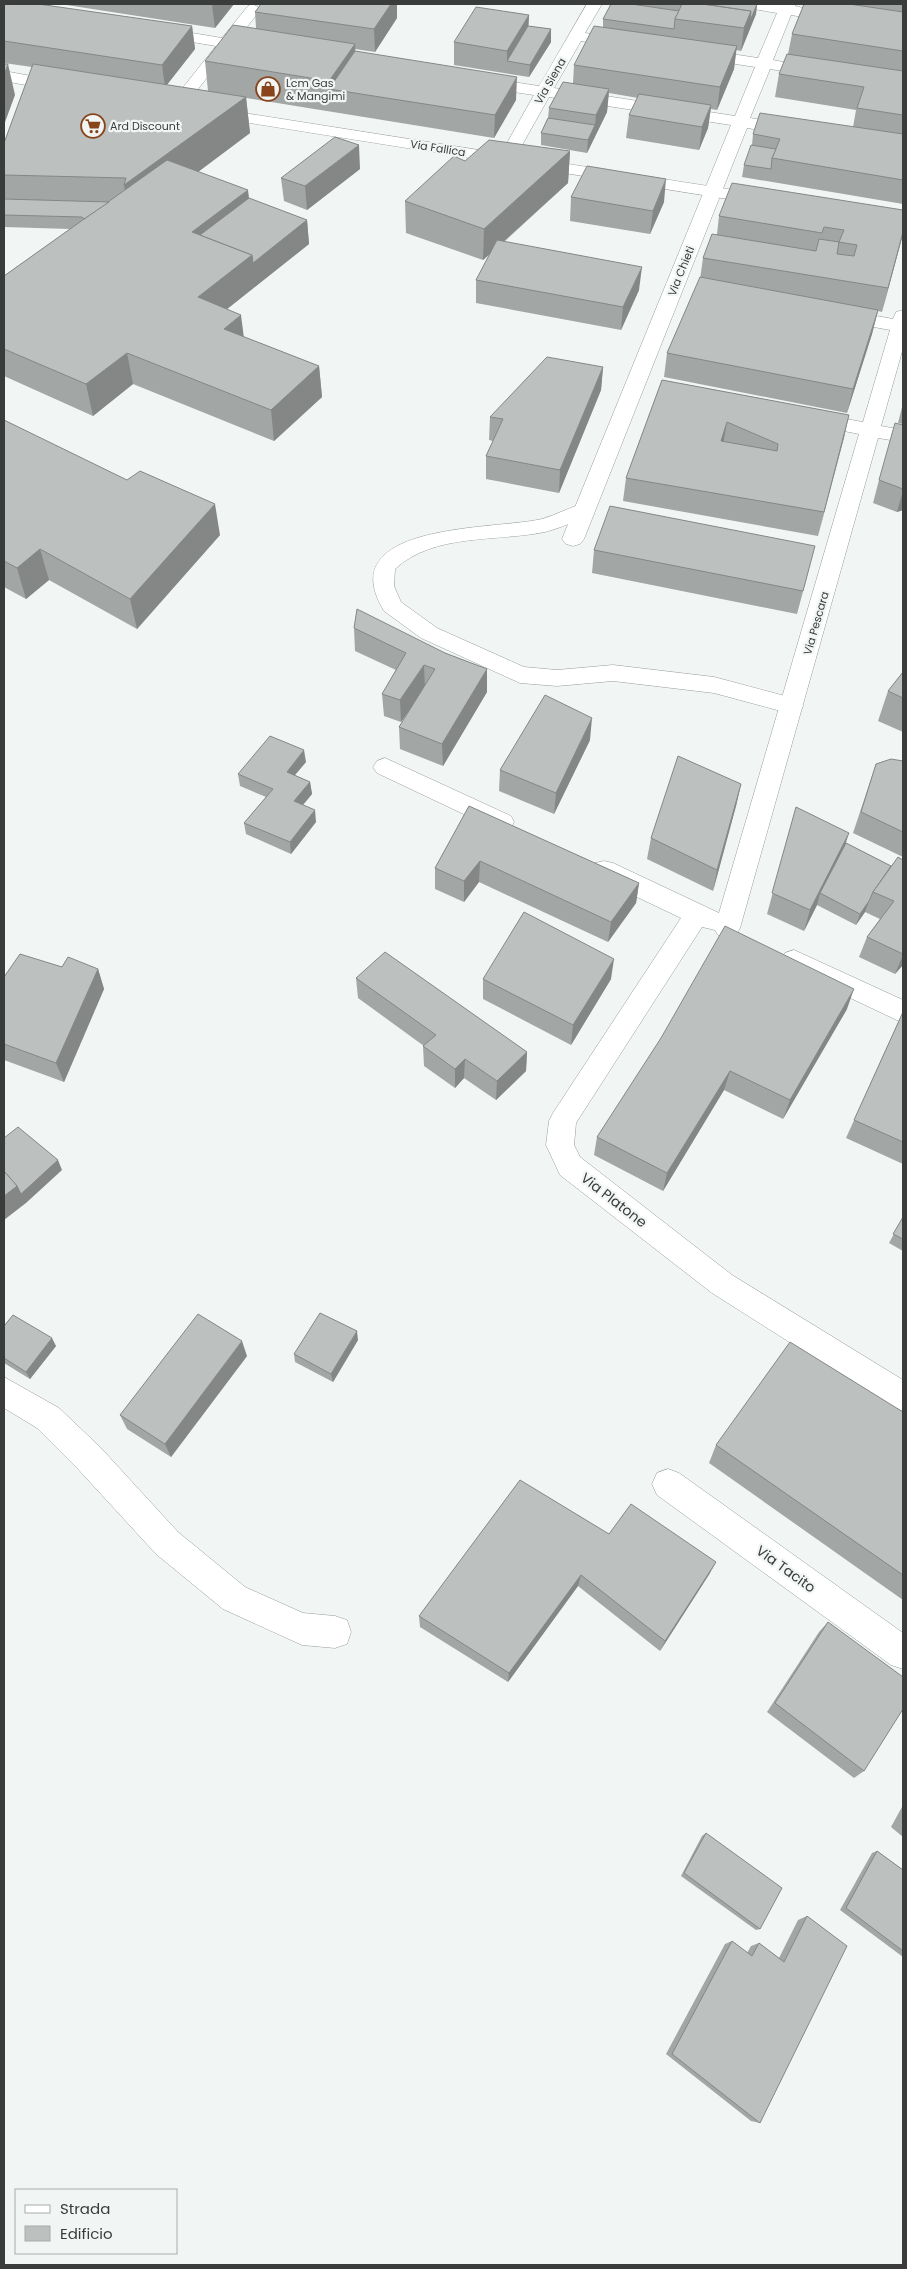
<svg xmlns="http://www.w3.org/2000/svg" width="907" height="2269" font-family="Poppins,sans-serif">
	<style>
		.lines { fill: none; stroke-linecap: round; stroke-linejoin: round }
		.service-casing { stroke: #979c9b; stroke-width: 1 }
		.minor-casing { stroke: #979c9b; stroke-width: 1 }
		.tertiary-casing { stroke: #979c9b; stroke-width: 1 }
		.service { fill: #fff; fill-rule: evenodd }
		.minor { fill: #fff; fill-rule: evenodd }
		.tertiary { fill: #fff; fill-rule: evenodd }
		.wall { fill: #a2a6a4 }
		.shaded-wall { fill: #848786 }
		.building { fill: #bcc1bf; stroke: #848786; fill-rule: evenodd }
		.labels { text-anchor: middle; stroke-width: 4.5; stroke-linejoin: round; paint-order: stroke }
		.far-street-label { font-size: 11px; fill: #3a3c3c; stroke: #f1f6f4 }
		.far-poi-label { font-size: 11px; fill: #3a3c3c; stroke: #f1f6f4; text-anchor: start }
		.street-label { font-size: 14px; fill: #3a3c3c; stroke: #f1f6f4 }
	</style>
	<rect width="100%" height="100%" fill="#f1f6f4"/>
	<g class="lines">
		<g class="service-casing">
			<path id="service" d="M 585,503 L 592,505 L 595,510 L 592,515 C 577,520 561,528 545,532 C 496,542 434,533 395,569 L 394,586 L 401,602 L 437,628 L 524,667 L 557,670 L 613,665 L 714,677 L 800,700 L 803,706 L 800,712 L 792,714 L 714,693 L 613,681 L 557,686 L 520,683 L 421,638 L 384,611 C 330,522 495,530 542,519 C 556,515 570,507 585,503 Z"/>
		</g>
		<g class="minor-casing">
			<g id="minor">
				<polygon points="253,4 261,9 237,40 263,45 265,48 263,51 257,53 230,48 181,111 169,111 167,108 169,105 216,46 150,35 148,32 150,29 156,27 222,38 248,6"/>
				<polygon points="587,4 602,4 585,33 624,38 632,43 624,48 581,41 554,88 735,116 755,67 692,57 690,54 692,51 698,49 758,58 777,13 742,7 740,4 795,4 795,6 808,9 811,12 803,17 791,15 773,60 788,63 790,66 782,71 770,69 750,118 793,125 799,126 801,130 799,134 793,135 747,128 584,539 580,544 573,546 566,544 562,539 731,125 549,97 512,163 500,163 498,159 534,95 480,87 472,82 480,77 539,86"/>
				<polygon points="838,309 893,319 896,312 903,310 903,348 881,426 903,430 903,442 878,438 740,928 736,935 727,938 718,935 715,930 702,927 576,1123 574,1145 580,1157 732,1275 903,1380 903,1411 892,1407 712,1293 560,1175 546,1145 549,1121 553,1113 681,918 595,877 592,870 595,863 604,861 613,863 719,913 859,434 804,423 801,419 804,415 811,413 863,422 890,330 831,319 829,315 831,311"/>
				<polygon points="385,758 511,816 514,822 511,828 502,831 493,828 377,773 373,767 377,761"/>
				<polygon points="794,950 903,1000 903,1023 785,967 781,960 785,953"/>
				<polygon points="4,1377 59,1408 100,1447 178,1532 245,1587 303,1613 335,1616 347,1620 351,1632 347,1644 335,1648 302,1645 223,1609 156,1554 78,1469 37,1428 4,1408"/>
				<polygon points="668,1469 679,1473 903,1633 903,1669 891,1665 657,1495 652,1484 657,1473"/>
			</g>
		</g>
		<g class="tertiary-casing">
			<g id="tertiary">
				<polygon points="4,71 64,82 72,87 64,92 4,81"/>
				<polygon points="212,108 765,195 771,196 774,200 771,204 765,205 206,116 204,113 206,110"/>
			</g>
		</g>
		<use href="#service" class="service"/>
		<use href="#minor" class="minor"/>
		<use href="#tertiary" class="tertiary"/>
	</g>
	<g class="wall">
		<polygon points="4,4 192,26 195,49 167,85 208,91 205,61 256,28 255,12 261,4 397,4 397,18 375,52 355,49 355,51 516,100 494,138 246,98 250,133 198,172 249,198 307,220 309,244 227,309 244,337 319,366 322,397 274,441 133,384 93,416 4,376 4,276 70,229 4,227 4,143 32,67 4,63"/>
		<polygon points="60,4 234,4 215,28"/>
		<polygon points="611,4 757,4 756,14 741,51 736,50 734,69 717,110 711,109 708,128 699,150 626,138 629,115 638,98 609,93 607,112 587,153 541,145 541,133 548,118 549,108 573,83 574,65 603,27 603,19"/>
		<polygon points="804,4 903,4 903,204 742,177 744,165 752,145 753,134 853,127 856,110 775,97 779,74 788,54 792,34"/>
		<polygon points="529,15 528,26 551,29 551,42 529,77 454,65 454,42"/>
		<polygon points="570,151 568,183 504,242 639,290 621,330 476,303 476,280 490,254 483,260 406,233 405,201 465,161"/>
		<polygon points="360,169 307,210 284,201 281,178"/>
		<polygon points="571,197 664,202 650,234 570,221"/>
		<polygon points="719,216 903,234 882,312 878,311 872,334 847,413 664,377 667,353 700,279 703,258 717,234"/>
		<polygon points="603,367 601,390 559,493 486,479 486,456 493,441 489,440 490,417"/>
		<polygon points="662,380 849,415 818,536 623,501 626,478"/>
		<polygon points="903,403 903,424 898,423"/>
		<polygon points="4,420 220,535 137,629 49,580 26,599 4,587"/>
		<polygon points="903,425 903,510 897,512 873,503 879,480"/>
		<polygon points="594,550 809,569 797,614 592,573"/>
		<polygon points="354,628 445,653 487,669 487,692 443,766 400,749 399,727 411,708 401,722 384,716 382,694 396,670 355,651"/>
		<polygon points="903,672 903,732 878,721 888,691"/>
		<polygon points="590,740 554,814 499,791 500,770"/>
		<polygon points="903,761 903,857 853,833 876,764"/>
		<polygon points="306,762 295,775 310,782 312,794 303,805 316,822 291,854 246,834 244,823 266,797 240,786 238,774"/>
		<polygon points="741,784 736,806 713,891 647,859 651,838"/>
		<polygon points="469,806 639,883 636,903 608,942 479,882 464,902 435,889 435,868"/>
		<polygon points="796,807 846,843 891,866 903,860 903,965 895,974 859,957 867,937 880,919 865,912 856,925 817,905 804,931 767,914"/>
		<polygon points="62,967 98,969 104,989 64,1082 4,1060 4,977"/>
		<polygon points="356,978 527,1052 526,1071 496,1100 464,1078 455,1088 424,1066 423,1046 424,1046 358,998"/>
		<polygon points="483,979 611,979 571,1045 483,999"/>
		<polygon points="847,1009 783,1119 724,1090 663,1191 594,1155 597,1137"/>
		<polygon points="903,1012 903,1164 846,1138"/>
		<polygon points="903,1217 903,1251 889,1243"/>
		<polygon points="4,1326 56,1346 30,1379 4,1363"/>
		<polygon points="358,1340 333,1382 295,1362 294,1354"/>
		<polygon points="247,1356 171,1457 127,1429 120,1415"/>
		<polygon points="903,1412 903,1600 709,1463 716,1445"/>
		<polygon points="609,1534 710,1573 660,1651 578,1586 508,1682 420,1627 419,1616"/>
		<polygon points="828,1622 864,1771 854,1778 767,1712 819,1632"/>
		<polygon points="903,1805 903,1837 891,1827"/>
		<polygon points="706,1833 760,1929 756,1930 681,1876 702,1836"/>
		<polygon points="877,1851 903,1870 903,1957 840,1910 872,1853"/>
		<polygon points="807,1916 760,2123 751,2121 666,2054 725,1944 732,1941 747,1953 751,1946 759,1943 779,1958 798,1920"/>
	</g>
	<g class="shaded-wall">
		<polygon points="213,4 234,4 215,28 212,5"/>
		<polygon points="391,4 397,4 397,18 375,52 374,29"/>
		<polygon points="757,4 756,14 741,51 744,28 751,11"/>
		<polygon points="529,15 528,38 507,61 507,51"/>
		<polygon points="192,26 195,49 165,87 162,65"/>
		<polygon points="551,29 551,42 529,77 530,65"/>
		<polygon points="355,44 356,74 329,89 329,81"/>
		<polygon points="737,46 734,69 717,110 720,87"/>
		<polygon points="8,64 15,95 4,125 4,75"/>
		<polygon points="517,77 516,100 494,138 495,115"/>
		<polygon points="609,89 607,112 587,153 588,140 595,125 596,115"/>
		<polygon points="246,97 250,133 131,222 124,185"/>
		<polygon points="711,105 708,128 699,150 702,127"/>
		<polygon points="359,145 360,169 307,210 305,186"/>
		<polygon points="570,151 568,183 483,260 484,229"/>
		<polygon points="666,179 664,202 650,234 653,211"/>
		<polygon points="248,190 252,222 216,249 192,232"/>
		<polygon points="307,220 309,244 202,329 198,297 252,255"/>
		<polygon points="903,232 903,234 882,312 888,288"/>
		<polygon points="642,267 639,290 621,330 623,307"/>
		<polygon points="878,310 872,334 847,413 853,389"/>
		<polygon points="241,315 245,346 224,329"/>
		<polygon points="127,353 133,384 93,416 86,384"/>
		<polygon points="319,366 322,397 274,441 271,410"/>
		<polygon points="603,367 601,390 559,493 560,470"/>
		<polygon points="849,415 844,438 818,536 824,512"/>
		<polygon points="727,422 723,445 721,441"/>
		<polygon points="903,491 903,510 897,512"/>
		<polygon points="215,504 220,535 137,629 130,599"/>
		<polygon points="40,549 49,580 26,599 17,568"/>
		<polygon points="424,665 425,688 401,722 400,700"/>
		<polygon points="487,669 487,692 443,766 442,744"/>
		<polygon points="592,718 590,740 554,814 556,793"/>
		<polygon points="304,750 306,762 288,783 287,772"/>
		<polygon points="310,782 312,794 296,813 294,801"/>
		<polygon points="741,784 736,806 713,891 717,870"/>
		<polygon points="315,810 316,822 291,854 290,842"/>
		<polygon points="849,833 842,855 820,893 817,905 804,931 810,910"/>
		<polygon points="480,861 479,882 464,902 464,881"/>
		<polygon points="639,883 636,903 608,942 611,922"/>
		<polygon points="869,901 865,912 856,925 860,914"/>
		<polygon points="903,955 903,965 895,974"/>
		<polygon points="614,959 611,979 571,1045 573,1025"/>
		<polygon points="98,969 104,989 64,1082 56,1063"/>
		<polygon points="854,989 847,1009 783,1119 790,1100"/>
		<polygon points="527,1052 526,1071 496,1100 497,1081"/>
		<polygon points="465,1059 464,1078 455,1088 455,1069"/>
		<polygon points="730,1071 724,1090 663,1191 667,1173"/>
		<polygon points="58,1160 62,1170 26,1203 4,1220 4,1196 17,1186"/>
		<polygon points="357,1331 358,1340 333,1382 331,1374"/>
		<polygon points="52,1338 56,1346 30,1379 26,1372"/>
		<polygon points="242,1341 247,1356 171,1457 165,1444"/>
		<polygon points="716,1562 710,1573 660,1651 665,1641"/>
		<polygon points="581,1575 578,1586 508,1682 509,1673"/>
	</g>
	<g class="building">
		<polygon points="4,4 38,4 192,26 162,65 4,41"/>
		<polygon points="261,4 391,4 374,29 255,12"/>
		<polygon points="611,4 631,4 679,11 675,19 674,29 603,19"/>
		<polygon points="682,4 702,4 751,11 744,28 675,19"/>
		<polygon points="704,4 757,4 750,21 751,11"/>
		<polygon points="804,4 849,4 903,12 903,51 792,34"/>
		<polygon points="476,7 529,15 507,51 454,42"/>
		<polygon points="233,25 355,44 329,81 205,61"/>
		<polygon points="528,26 551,29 530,65 507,61"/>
		<polygon points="594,26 737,46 720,87 574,65"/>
		<polygon points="355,51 517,77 495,115 329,89"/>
		<polygon points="787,54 903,71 903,115 857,108 864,87 779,74"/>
		<polygon points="4,64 8,64 4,75"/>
		<polygon points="33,64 246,97 124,185 126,178 4,175 4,143"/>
		<polygon points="563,82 609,89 596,115 549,108"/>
		<polygon points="639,94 711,105 702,127 629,115"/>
		<polygon points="760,113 903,134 903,180 772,158 780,139 753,134"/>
		<polygon points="548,118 595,125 588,140 541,133"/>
		<polygon points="335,137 359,145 305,186 281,178"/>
		<polygon points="489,140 570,151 484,229 405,201 454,156 465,161"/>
		<polygon points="751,145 776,149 772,158 771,169 744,165"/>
		<polygon points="167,160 248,190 192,232 252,255 198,297 241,315 224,329 319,366 271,410 127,353 86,384 4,349 4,276"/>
		<polygon points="587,166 666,179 653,211 571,197"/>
		<polygon points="732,183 903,210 903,232 888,288 703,258 712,234 816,251 819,239 839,242 837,254 854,256 857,245 839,242 844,230 824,227 822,233 719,216"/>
		<polygon points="249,198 307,220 253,263 252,255 200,235"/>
		<polygon points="4,199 109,202 84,219 82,217 4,215"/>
		<polygon points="497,240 642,267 623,307 476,280"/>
		<polygon points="700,277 878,310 853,389 667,353"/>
		<polygon points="547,357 603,367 560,470 486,456 503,419 490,417"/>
		<path d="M 662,380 L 849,415 L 824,512 L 626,478 ZM 727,422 L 778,444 L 777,451 L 721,441 Z"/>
		<polygon points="4,420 127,480 140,471 215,504 130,599 40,549 17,568 4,561"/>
		<polygon points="895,423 903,425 903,489 879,480"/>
		<polygon points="610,506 815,546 803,591 594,550"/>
		<polygon points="357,609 445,653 487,669 442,744 399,727 435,669 424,665 400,700 382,694 406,653 354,628"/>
		<polygon points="903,672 903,698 888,691"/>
		<polygon points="545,695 592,718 556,793 500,770"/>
		<polygon points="270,736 304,750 287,772 310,782 294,801 315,810 290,842 244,823 273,789 238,774"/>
		<polygon points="678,756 741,784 717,870 651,838"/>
		<polygon points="891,759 903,761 903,832 861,812 876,764"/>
		<polygon points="469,806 639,883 611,922 480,861 464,881 435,868"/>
		<polygon points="796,807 849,833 810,910 772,893"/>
		<polygon points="846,843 891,866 873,892 869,901 860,914 820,893"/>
		<polygon points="898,857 903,860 903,954 867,937 894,901 873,892"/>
		<polygon points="524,912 614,959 573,1025 483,979"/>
		<polygon points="725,926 854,989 790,1100 730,1071 667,1173 597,1137 661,1038"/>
		<polygon points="385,952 527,1052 497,1081 465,1059 455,1069 423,1046 436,1035 356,978"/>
		<polygon points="20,954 62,967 68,957 98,969 56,1063 4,1044 4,977"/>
		<polygon points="903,1012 903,1142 854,1120"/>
		<polygon points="18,1127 58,1160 21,1194 17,1186 4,1171 4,1138"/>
		<polygon points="4,1171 17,1186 4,1196"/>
		<polygon points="903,1217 903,1239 893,1234"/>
		<polygon points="320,1313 357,1331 331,1374 294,1354"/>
		<polygon points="198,1314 242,1341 165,1444 120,1415"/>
		<polygon points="13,1315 52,1338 26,1372 4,1358 4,1326"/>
		<polygon points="790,1342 903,1412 903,1575 716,1445"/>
		<polygon points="520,1480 609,1534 631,1504 716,1562 665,1641 581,1575 509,1673 419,1616"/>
		<polygon points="828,1622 903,1677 903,1709 864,1771 775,1703"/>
		<polygon points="706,1833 782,1888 760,1929 684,1873"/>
		<polygon points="877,1851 903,1870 903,1951 846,1908"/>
		<polygon points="807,1916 847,1946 760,2123 672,2054 732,1941 752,1956 759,1943 784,1962"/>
	</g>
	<defs>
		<g id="shop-ring" transform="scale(1.25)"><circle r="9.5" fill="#f1f6f4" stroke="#89441c" stroke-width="1.5"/><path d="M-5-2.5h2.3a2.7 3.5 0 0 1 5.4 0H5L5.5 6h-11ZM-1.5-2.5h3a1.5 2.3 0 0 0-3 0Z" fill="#89441c"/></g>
		<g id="supermarket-ring" transform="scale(1.25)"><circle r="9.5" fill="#f1f6f4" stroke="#89441c" stroke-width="1.5"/><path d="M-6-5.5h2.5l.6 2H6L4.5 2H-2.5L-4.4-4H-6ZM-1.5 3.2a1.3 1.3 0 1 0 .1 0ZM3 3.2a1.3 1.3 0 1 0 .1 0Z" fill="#89441c"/></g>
	</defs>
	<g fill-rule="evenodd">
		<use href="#shop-ring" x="268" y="89"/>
		<use href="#supermarket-ring" x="93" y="126"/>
	</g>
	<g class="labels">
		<g class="far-street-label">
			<text transform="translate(550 81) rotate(-60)" y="4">Via Siena</text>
			<text transform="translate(438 148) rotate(9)" y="4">Via Fallica</text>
			<text transform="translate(681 271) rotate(-68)" y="4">Via Chieti</text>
			<text transform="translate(816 623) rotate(-74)" y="4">Via Pescara</text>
		</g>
		<g class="far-poi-label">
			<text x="286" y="87">Lcm Gas<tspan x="286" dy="13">&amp; Mangimi</tspan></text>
			<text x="110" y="130">Ard Discount</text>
		</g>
		<g class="street-label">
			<text transform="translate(614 1200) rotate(38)" y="5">Via Platone</text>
			<text transform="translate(786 1569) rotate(36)" y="5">Via Tacito</text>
		</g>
	</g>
	<rect width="907" height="2269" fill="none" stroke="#3a3c3c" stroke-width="10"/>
	<rect x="15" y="2189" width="162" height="65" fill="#f1f6f4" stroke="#a8acaa"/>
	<rect x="25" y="2205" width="25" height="8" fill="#ffffff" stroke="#a8acaa"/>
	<text x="60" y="2214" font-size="15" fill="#3a3c3c">Strada</text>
	<rect x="25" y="2226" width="25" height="15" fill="#bcc1bf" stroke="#a8acaa"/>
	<text x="60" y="2239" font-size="15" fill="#3a3c3c">Edificio</text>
</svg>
